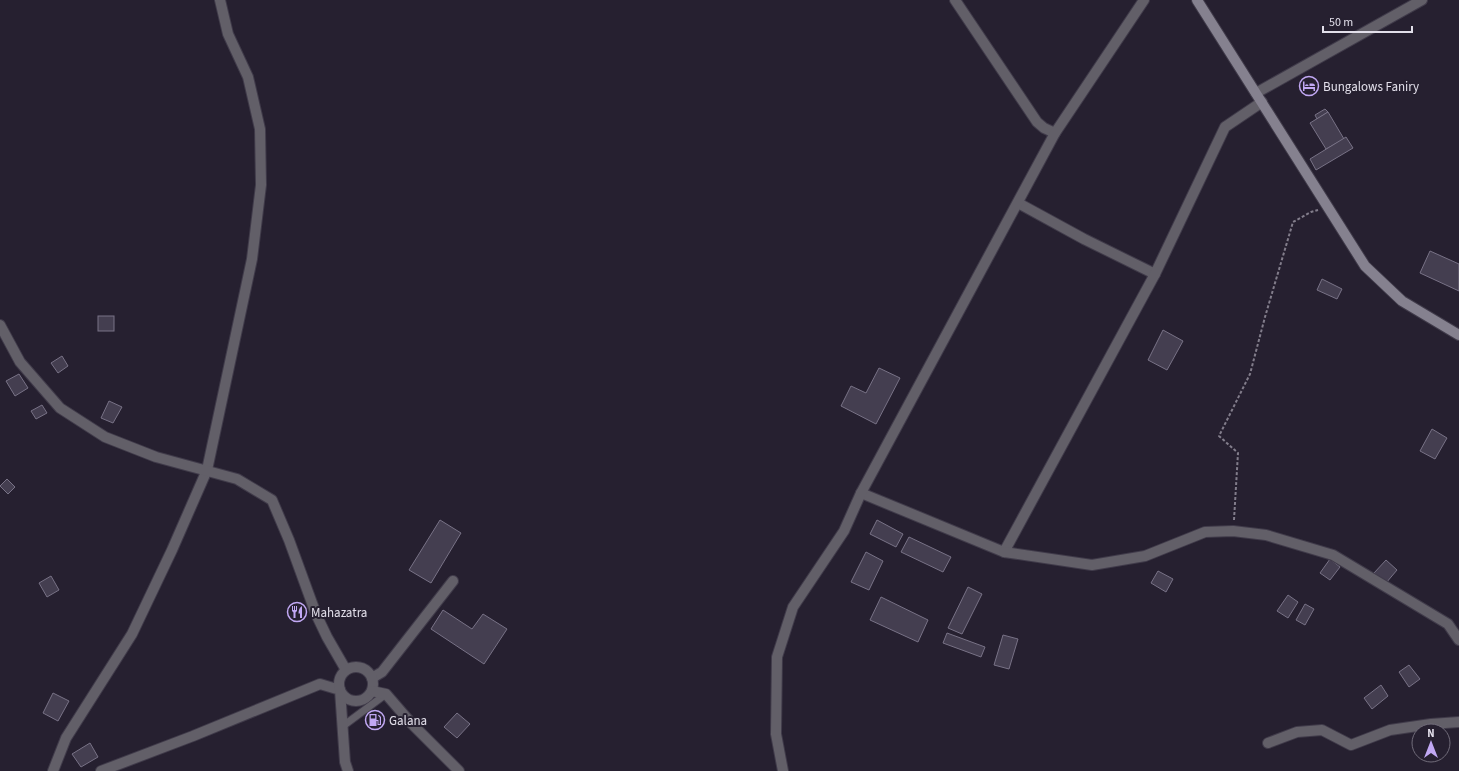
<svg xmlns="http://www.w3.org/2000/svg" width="1459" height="771" font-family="'Source Sans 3',sans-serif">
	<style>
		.building { fill: #443e50; stroke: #787286 }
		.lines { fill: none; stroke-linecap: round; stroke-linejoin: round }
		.service-casing { stroke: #403b4a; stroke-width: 9 }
		.minor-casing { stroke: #403b4a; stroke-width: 12 }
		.tertiary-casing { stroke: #403b4a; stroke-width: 12 }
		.secondary-casing { stroke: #403b4a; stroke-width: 12 }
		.path { stroke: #827d8b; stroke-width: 2; stroke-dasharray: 3 2; stroke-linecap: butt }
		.service { stroke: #625f68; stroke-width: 7 }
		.minor { stroke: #625f68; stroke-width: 10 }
		.tertiary { stroke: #625f68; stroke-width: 10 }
		.secondary { stroke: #85818f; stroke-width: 10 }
		.labels { text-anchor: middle; stroke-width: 4; stroke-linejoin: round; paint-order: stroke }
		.poi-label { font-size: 13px; fill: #e2dfea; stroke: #262030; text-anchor: start }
	</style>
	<rect width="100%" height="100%" fill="#262030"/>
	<g class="building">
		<polygon points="1325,109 1328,112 1317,119 1315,115"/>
		<polygon points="1328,112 1344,139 1326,149 1310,123"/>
		<polygon points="1346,137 1353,148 1316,170 1310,159"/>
		<polygon points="1430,251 1459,264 1459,291 1420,273"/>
		<polygon points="1322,279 1342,289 1337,299 1317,290"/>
		<rect x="98" y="316" width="16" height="15"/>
		<polygon points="1163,330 1183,341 1167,370 1148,360"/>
		<polygon points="62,356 68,366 58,373 51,363"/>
		<polygon points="879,368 900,378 876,424 841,406 851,386 866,393"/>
		<polygon points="19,374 28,388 15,396 6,381"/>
		<polygon points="109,401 122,407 113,423 101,418"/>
		<polygon points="42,405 47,413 36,419 31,411"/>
		<polygon points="1432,429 1447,438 1435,459 1420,451"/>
		<polygon points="7,479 15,487 8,494 0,486"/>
		<polygon points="440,520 461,533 431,583 409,570"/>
		<polygon points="877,520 903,534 896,547 870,534"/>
		<polygon points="909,537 951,557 943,572 901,552"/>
		<polygon points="866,552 883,561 869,590 851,582"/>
		<polygon points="1330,559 1340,567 1330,580 1320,573"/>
		<polygon points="1386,560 1397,570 1386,583 1374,573"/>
		<polygon points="1158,571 1173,579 1166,592 1151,583"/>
		<polygon points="51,576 59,590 47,597 39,583"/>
		<polygon points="968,587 982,594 962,634 948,628"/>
		<polygon points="1288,595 1298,602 1288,618 1277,611"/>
		<polygon points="881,597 928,620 918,642 870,620"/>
		<polygon points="1305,604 1314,609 1305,625 1296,620"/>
		<polygon points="443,610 472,629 483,614 507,629 484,664 431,629"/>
		<polygon points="947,633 985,647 981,657 943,643"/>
		<polygon points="1003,635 1018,639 1009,669 994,665"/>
		<polygon points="1409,665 1420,679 1409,687 1399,672"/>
		<polygon points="1381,685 1388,696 1372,709 1364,698"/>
		<polygon points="53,693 69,701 58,721 43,713"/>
		<polygon points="457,713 470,724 457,738 444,727"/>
		<polygon points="90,743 98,757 81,767 72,754"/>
	</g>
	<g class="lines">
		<g class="service-casing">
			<polyline id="service" points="343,726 386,694"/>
		</g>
		<g class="minor-casing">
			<g id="minor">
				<polyline points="955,0 1037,122 1044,128 1055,133"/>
				<polyline points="1256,93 1422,0"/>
				<polyline points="1018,203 1084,239 1155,274"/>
				<polyline points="861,493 1004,552 1155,274 1225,127 1262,102"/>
				<polyline points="1004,552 1092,565 1145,556 1205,532 1233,531 1266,535 1333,555 1448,624 1459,640"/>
				<polyline points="372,678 382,672 453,581"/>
				<polyline points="1268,743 1297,732 1322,730 1351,745 1390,730 1431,724 1459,722"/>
				<polyline points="53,771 66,738 132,634 172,550 207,470 252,259 261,185 260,129 248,77 228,34 220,0"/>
				<polyline points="101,771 193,736 320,684 340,690 345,762 348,771"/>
				<polyline points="783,771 776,734 777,657 793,607 844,531 861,493 1055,133 1144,0"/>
			</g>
		</g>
		<g class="tertiary-casing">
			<g id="tertiary">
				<polyline points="0,325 20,362 60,408 105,437 156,457 237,479 272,500 289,540 316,614 327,637 346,670"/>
				<circle cx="356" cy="684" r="17"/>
				<polyline points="372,691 386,694 411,723 459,771"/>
			</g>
		</g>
		<g class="secondary-casing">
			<polyline id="secondary" points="1197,0 1365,266 1402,301 1459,335"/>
		</g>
		<polyline class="path" points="1234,520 1238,453 1219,436 1250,374 1265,317 1293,222 1311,212 1318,210"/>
		<use href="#service" class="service"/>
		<use href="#minor" class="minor"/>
		<use href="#tertiary" class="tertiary"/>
		<use href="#secondary" class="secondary"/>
	</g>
	<defs>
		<g id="hotel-ring" transform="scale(1)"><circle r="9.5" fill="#262030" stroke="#c1a8f3" stroke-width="1.5"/><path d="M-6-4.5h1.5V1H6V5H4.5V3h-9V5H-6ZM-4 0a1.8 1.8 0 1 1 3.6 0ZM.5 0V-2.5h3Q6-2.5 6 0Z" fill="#c1a8f3"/></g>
		<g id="restaurant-ring" transform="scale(1)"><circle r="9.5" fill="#262030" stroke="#c1a8f3" stroke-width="1.5"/><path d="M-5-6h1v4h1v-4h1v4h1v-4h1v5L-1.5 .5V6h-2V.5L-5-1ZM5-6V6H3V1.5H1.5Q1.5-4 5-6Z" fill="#c1a8f3"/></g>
		<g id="fuel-ring" transform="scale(1)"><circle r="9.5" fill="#262030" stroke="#c1a8f3" stroke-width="1.5"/><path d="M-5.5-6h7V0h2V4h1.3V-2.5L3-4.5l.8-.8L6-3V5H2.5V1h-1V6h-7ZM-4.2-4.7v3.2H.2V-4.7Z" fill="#c1a8f3"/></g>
	</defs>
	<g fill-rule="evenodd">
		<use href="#hotel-ring" x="1309" y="86"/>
		<use href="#restaurant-ring" x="297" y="612"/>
		<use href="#fuel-ring" x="375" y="720"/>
	</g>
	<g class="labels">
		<g class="poi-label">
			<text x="1323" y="91">Bungalows Faniry</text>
			<text x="311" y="617">Mahazatra</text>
			<text x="389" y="725">Galana</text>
		</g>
	</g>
	<g transform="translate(1431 743)"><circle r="19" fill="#262030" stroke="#716c7a"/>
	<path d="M0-3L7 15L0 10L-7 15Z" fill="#c1a8f3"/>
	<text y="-6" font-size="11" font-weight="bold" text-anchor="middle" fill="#e2dfea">N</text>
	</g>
	<path d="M1323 26v6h89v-6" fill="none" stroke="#e2dfea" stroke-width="2"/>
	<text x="1329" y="26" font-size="12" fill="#e2dfea" stroke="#262030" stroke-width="3" paint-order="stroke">50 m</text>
</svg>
